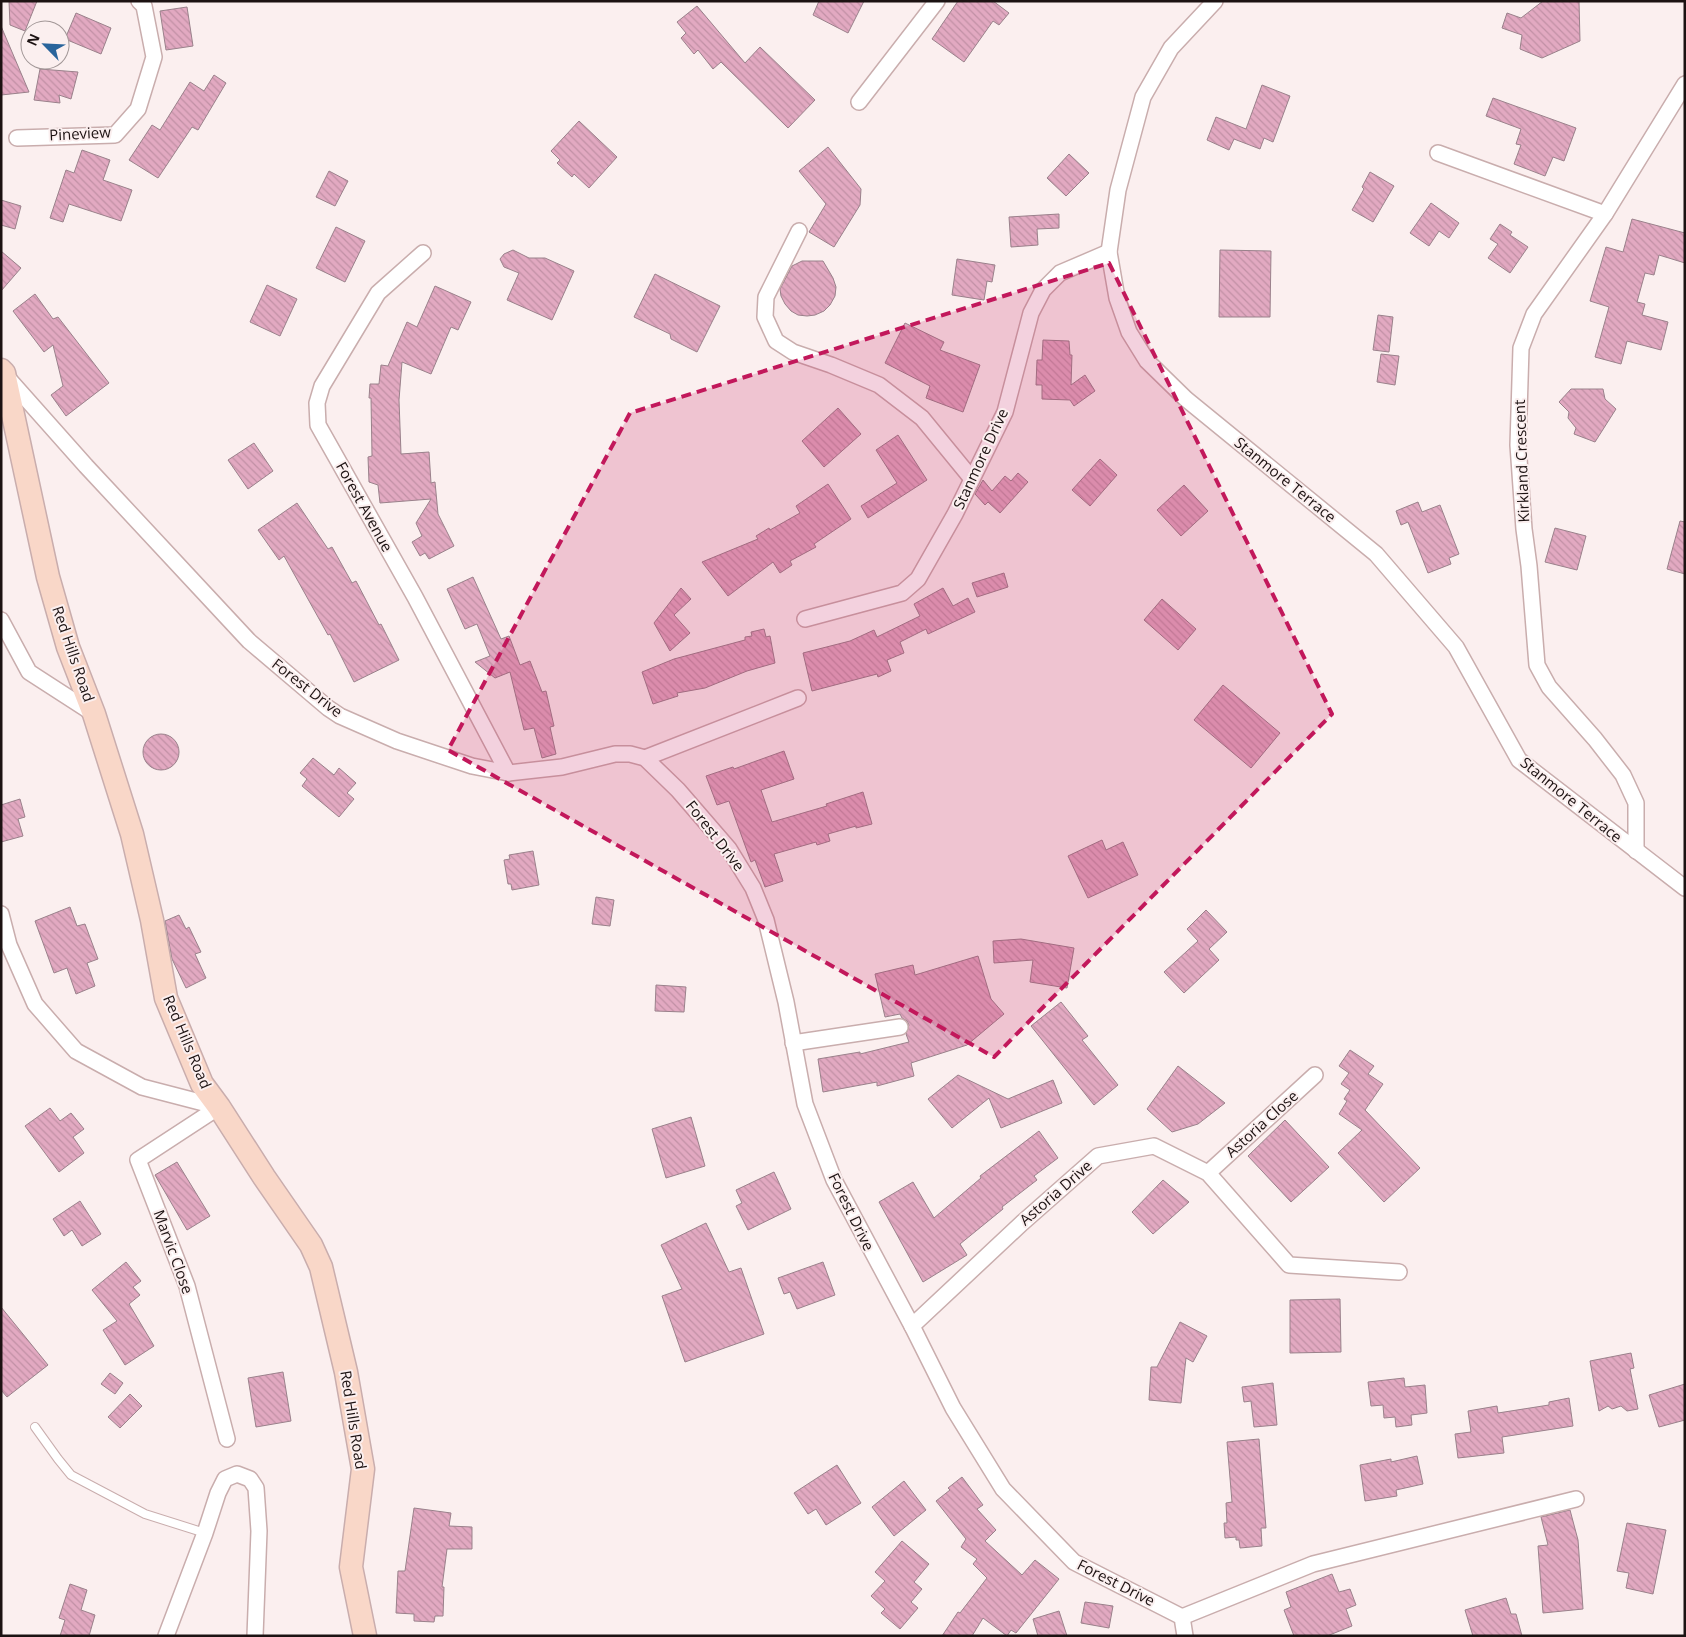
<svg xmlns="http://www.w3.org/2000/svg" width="1686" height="1637" font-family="'Open Sans',sans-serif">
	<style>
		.building { fill: url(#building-back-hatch); stroke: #9a818b }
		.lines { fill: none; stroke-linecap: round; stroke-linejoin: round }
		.service-casing { stroke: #c9adad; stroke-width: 10 }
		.minor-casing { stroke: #c9adad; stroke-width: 18 }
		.secondary-casing { stroke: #c9adad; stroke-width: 25 }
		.service { stroke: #fff; stroke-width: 8 }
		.minor { stroke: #fff; stroke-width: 15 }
		.secondary { stroke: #f9d7c8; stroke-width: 22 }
		.marked { fill: #c2185b; fill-opacity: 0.2; stroke: #c2185b; stroke-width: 4; stroke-dasharray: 10 6; stroke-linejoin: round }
		.labels { text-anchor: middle; stroke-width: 4; stroke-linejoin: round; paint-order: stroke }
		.street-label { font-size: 15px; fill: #1c1212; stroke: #fbefef }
	</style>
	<defs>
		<pattern id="building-back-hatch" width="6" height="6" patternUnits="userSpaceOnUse" patternTransform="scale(1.25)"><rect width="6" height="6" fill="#e2a9c1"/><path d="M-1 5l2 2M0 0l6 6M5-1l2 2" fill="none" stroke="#c190a5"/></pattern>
	</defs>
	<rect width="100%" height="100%" fill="#fbefef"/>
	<g class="building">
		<polygon points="9,1 37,1 25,31 10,25"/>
		<polygon points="819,1 864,1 848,33 813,15"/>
		<polygon points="958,1 993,1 1009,13 999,25 993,21 964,62 932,39"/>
		<polygon points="1543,1 1579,1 1580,41 1542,58 1520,49 1522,35 1502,28 1507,13 1521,18"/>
		<polygon points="697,6 745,63 760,47 815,100 788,128 721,62 713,69 698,50 694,54 681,38 686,33 677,22"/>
		<polygon points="187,7 193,46 166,50 160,11"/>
		<polygon points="76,13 111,28 101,54 65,39"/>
		<polygon points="1,26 29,92 1,95"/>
		<polygon points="40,69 78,72 71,99 59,95 60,103 34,100"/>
		<polygon points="214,75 226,83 198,130 192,127 158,178 129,160 152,125 160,130 190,82 204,91"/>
		<polygon points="1262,85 1290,96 1273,142 1264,138 1260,149 1234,139 1229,150 1207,140 1216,117 1246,129"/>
		<polygon points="1493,98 1576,128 1564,161 1553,157 1545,176 1514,164 1521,145 1516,144 1521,129 1486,116"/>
		<polygon points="579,121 617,157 589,188 574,174 572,177 557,163 560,160 551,151"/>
		<polygon points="828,147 861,189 860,205 834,247 809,232 826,204 799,171"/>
		<polygon points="82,150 110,160 103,180 132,190 121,221 69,204 63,222 50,218 66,170 74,173"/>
		<polygon points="1069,154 1089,173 1066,196 1047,178"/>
		<polygon points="329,171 348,181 335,206 316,197"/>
		<polygon points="1370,172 1394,186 1373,222 1352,210 1364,189 1362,187"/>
		<polygon points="1,200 21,206 15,229 1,225"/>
		<polygon points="1431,203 1459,223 1449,238 1439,231 1429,246 1410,233"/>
		<polygon points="1059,214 1059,228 1037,229 1038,245 1011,247 1009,217"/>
		<polygon points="1632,219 1685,233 1685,263 1659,255 1654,275 1645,273 1637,302 1645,304 1642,315 1668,322 1661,350 1627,341 1621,364 1595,357 1609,307 1590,301 1606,247 1623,252"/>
		<polygon points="1500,224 1512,232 1510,235 1528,247 1510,273 1488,258 1498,244 1490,239"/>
		<polygon points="336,227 365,241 345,282 316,268"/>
		<polygon points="513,250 529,258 545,258 574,271 552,320 507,300 519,273 504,267 500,259 504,254"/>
		<polygon points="1220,250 1271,251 1270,317 1219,317"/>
		<polygon points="1,251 21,268 1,291"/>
		<polygon points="957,259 995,265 992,282 987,281 984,300 952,295"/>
		<polygon points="802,261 823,261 833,278 836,287 835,296 830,305 824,311 815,315 807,316 798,315 791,311 785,304 781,296 780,289 792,266"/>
		<polygon points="655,274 720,306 697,352 671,339 670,334 634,317"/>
		<polygon points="267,285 297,299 280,336 250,322"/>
		<polygon points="435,286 471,302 458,330 451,327 431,374 402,362 399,400 401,454 429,452 431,483 435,482 438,514 454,546 429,559 425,553 420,556 412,542 422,536 416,523 431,499 380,503 378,485 369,482 368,457 372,456 371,398 369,398 370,384 379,384 381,365 388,366 407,322 417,327"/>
		<polygon points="35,294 53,319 58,317 109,383 66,416 51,395 63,386 53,345 44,352 13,311"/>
		<polygon points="1378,315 1393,317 1389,352 1373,350"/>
		<polygon points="905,323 944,342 940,350 980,365 963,412 926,398 930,386 885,363"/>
		<polygon points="1043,340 1069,341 1070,355 1072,355 1071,385 1085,375 1095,391 1074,406 1070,400 1042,399 1042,385 1036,385 1037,360 1042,360"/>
		<polygon points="1381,354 1399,356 1395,385 1377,382"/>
		<polygon points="1571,389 1603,389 1605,399 1616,409 1595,442 1574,434 1576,428 1568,418 1569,412 1559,402"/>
		<polygon points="838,408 861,434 824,467 802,441"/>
		<polygon points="898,435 927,480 868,518 861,506 897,483 876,450"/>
		<polygon points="254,443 273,471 248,489 228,460"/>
		<polygon points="1100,459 1117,475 1090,506 1072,490"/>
		<polygon points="1018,473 1028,482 1000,513 988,502 985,505 975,494 983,480 992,491 1005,476 1011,481"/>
		<polygon points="828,484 851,519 814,544 816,547 790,561 792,565 780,573 773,562 728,596 702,562 758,539 756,536 769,528 770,530 800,513 796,506"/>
		<polygon points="1184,485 1208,511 1181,536 1157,510"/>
		<polygon points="1418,502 1422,512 1440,505 1459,554 1449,558 1451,564 1428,573 1408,522 1401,525 1396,511"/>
		<polygon points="297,503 328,549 332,547 352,583 356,581 379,625 381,624 399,660 354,682 330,634 328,635 284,556 279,560 258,530"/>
		<polygon points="1680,521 1685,522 1685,574 1667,569"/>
		<polygon points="1555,528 1586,536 1577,570 1545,562"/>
		<polygon points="1004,573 1008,587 977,597 972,583"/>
		<polygon points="473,577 501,639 509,636 520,665 530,661 542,692 546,691 554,726 550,727 556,754 542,758 534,728 524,730 510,672 495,678 475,662 490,656 477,624 465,629 447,589"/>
		<polygon points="681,588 691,599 674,615 690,633 670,651 654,623"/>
		<polygon points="943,588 953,606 968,598 975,612 928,634 926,629 900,642 904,653 887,660 891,671 878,677 877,674 812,691 803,653 850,641 874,630 877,637 920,616 914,604"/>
		<polygon points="1162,599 1196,629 1178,650 1144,620"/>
		<polygon points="764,629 766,637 770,636 775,663 747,671 705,688 677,693 678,696 653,704 642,672 674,659 745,640 745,637 752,636 751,632"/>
		<polygon points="1223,685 1280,733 1251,768 1194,720"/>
		<circle cx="161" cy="752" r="18"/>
		<polygon points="784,751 794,779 761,790 772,822 827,806 826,804 863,792 872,824 856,828 856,826 828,834 830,841 817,845 816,842 774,854 783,881 765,887 755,860 751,862 729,801 717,805 706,776 733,767 734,769"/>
		<polygon points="313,758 334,775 339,768 356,783 347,793 354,799 339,817 302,786 307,779 300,773"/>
		<polygon points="20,799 25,817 18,819 23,836 1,842 1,805"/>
		<polygon points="1102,840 1106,850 1123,842 1138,875 1088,898 1068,856"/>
		<polygon points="533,851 539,885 512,890 511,884 508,884 504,860 510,859 509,855"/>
		<polygon points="596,897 614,900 610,926 592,924"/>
		<polygon points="70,907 77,926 85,924 98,959 87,963 95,986 76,994 67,968 54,973 35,921"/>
		<polygon points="1206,910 1227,932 1209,949 1219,960 1184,993 1164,972 1198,941 1187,929"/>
		<polygon points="179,915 186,929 189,927 201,952 195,954 206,978 186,988 172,959 165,921"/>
		<polygon points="1021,939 1074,948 1067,988 1030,982 1033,960 994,963 993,941"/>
		<polygon points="978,956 991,999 1004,1014 967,1045 911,1063 914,1076 877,1086 877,1082 823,1092 818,1059 860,1052 860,1054 909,1042 906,1034 909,1025 907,1021 902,1018 900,1014 885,1017 875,974 913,965 915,975"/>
		<polygon points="656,985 686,987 684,1012 655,1011"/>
		<polygon points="1061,1002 1088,1036 1082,1040 1118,1085 1094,1105 1031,1026"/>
		<polygon points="1350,1050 1374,1066 1368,1074 1383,1084 1365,1110 1420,1168 1384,1202 1338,1153 1362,1130 1339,1114 1347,1101 1344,1099 1350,1090 1341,1084 1349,1073 1339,1066"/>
		<polygon points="1178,1066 1225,1103 1198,1124 1172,1132 1147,1109"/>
		<polygon points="958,1075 1008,1099 1053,1080 1062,1103 1001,1128 989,1098 952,1128 928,1099"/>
		<polygon points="50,1108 60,1121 71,1113 84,1129 73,1137 84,1153 59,1172 25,1126"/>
		<polygon points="691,1117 705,1166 666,1178 652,1129"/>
		<polygon points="1285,1120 1329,1167 1291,1202 1248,1156"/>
		<polygon points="1039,1131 1058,1158 1034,1176 1037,1180 1002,1207 1003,1209 960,1244 967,1255 923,1282 879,1202 913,1182 934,1218 981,1178 980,1176"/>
		<polygon points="177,1162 210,1216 187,1230 155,1175"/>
		<polygon points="774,1172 791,1209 748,1230 736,1206 742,1203 736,1190"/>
		<polygon points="1163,1180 1189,1202 1153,1234 1132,1212"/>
		<polygon points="80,1201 101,1234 82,1246 72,1230 64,1236 53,1219"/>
		<polygon points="706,1223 729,1272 741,1268 764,1334 685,1362 662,1296 682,1289 661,1245"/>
		<polygon points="126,1262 141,1281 133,1287 140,1295 129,1304 154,1346 125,1365 103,1330 117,1321 92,1290"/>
		<polygon points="823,1262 835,1295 797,1309 790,1292 784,1294 778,1278"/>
		<polygon points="1340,1299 1341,1352 1290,1353 1290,1300"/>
		<polygon points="1,1307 48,1365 7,1397 1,1390"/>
		<polygon points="1180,1322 1207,1336 1193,1362 1186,1358 1181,1403 1149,1400 1151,1367 1157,1367"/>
		<polygon points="1631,1353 1634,1368 1630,1369 1638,1409 1627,1411 1621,1406 1612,1409 1608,1406 1599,1411 1590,1361"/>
		<polygon points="283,1372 291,1421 256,1427 248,1378"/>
		<polygon points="110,1373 123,1383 115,1394 101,1384"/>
		<polygon points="1404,1378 1405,1387 1425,1385 1427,1413 1411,1415 1412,1425 1396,1427 1395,1417 1384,1418 1383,1405 1371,1406 1368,1382"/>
		<polygon points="1273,1383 1277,1425 1254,1427 1251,1401 1244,1402 1242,1387"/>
		<polygon points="1685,1384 1685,1420 1659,1427 1649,1395"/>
		<polygon points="130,1394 142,1406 120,1428 108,1417"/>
		<polygon points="1569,1398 1573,1426 1502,1437 1504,1453 1458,1458 1455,1434 1471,1432 1468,1411 1497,1406 1498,1413 1549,1405 1549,1402"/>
		<polygon points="1259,1439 1266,1528 1261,1528 1262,1546 1240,1548 1239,1540 1236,1540 1236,1537 1225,1538 1224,1523 1227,1523 1226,1503 1232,1502 1227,1442"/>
		<polygon points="1417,1456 1423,1484 1396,1490 1397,1496 1365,1501 1360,1465 1391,1459 1391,1462"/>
		<polygon points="837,1465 861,1503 826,1525 816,1509 808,1514 794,1493"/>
		<polygon points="962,1477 983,1505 977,1509 996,1530 985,1541 1022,1575 1035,1560 1059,1579 1016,1633 1011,1630 1007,1636 983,1618 972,1636 942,1636 958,1612 960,1613 987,1578 973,1564 977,1559 961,1547 966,1539 936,1501 950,1490 948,1488"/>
		<polygon points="904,1481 926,1510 894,1536 872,1507"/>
		<polygon points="414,1508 451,1513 449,1526 472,1527 472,1549 447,1549 442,1587 444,1587 443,1616 435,1616 434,1622 414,1621 414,1614 396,1613 398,1571 405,1571"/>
		<polygon points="1570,1510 1578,1540 1583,1609 1543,1613 1538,1546 1548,1545 1541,1517"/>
		<polygon points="1627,1523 1666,1530 1653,1594 1626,1588 1629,1573 1617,1571"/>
		<polygon points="902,1541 929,1564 914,1582 922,1589 911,1602 918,1608 900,1629 881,1613 885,1609 871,1596 885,1581 875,1572"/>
		<polygon points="1332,1574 1339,1592 1350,1589 1356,1605 1346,1609 1352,1626 1327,1636 1294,1636 1284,1610 1291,1607 1286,1592"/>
		<polygon points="70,1584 87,1590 81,1610 95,1615 89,1636 60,1636 65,1620 59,1618"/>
		<polygon points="1506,1598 1511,1614 1516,1614 1522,1636 1473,1636 1465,1610"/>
		<polygon points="1085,1602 1113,1606 1109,1628 1081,1623"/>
		<polygon points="1059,1611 1067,1636 1038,1636 1033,1619"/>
	</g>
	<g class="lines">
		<g class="service-casing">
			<polyline id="service" points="35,1427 58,1459 71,1475 145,1514 205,1533"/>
		</g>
		<g class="minor-casing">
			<g id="minor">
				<polyline points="1215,1 1171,48 1143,97 1118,190 1109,252 1117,298 1129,332 1147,361 1186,399 1376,554 1456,647 1519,760 1685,888"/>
				<polyline points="859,102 937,1"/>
				<polyline points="17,138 115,135 138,109 154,57 144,6 139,1"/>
				<polyline points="1438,153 1605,214"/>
				<polyline points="799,231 766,297 765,317 776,341 793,352 831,365 879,385 922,418 972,479"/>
				<polyline points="423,253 378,293 322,386 317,403 318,425 415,597 508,773"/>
				<polyline points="6,376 86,466 249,641 328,708 340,716 397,741 472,766 508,773 562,767 615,754 630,754 645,758 678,790 729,849 753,888 766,920 786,1002 805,1104 834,1180 912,1326 953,1408 1003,1489 1074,1562 1182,1617 1185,1636"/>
				<polyline points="805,619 902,593 918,579 955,514 1005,412 1031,313 1043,290 1060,273 1109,252"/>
				<polyline points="1,620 29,672 94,714"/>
				<polyline points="645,758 798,698"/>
				<polyline points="1636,851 1636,803 1623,775 1595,739 1549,687 1537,665 1529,566 1524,529 1518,445 1521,348 1534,314 1605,214 1685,84"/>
				<polyline points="1,914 9,945 35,1004 76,1051 142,1087 219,1107"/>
				<polyline points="793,1043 900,1027"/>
				<polyline points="219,1107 138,1160 187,1286 227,1439"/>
				<polyline points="1208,1173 1315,1075"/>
				<polyline points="912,1326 1022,1223 1098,1156 1154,1146 1208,1173 1289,1265 1399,1272"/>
				<polyline points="1182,1617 1313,1564 1576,1499"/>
				<polyline points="166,1636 205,1533 218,1493 225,1479 237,1474 250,1479 256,1488 259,1531 255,1636"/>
			</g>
		</g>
		<g class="secondary-casing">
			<polyline id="secondary" points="1,370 4,373 48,577 68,647 94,714 132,834 152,920 166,998 202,1084 219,1107 264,1177 311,1245 321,1267 346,1372 363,1469 351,1567 365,1636"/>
		</g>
		<use href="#service" class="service"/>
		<use href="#minor" class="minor"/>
		<use href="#secondary" class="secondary"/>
	</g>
	<path class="marked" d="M 1109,263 L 1332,714 L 994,1057 L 448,750 L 630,413 Z"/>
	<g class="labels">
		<g class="street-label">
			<text transform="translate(80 134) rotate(-3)" y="5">Pineview</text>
			<text transform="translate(981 459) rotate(-65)" y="5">Stanmore Drive</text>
			<text transform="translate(1522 461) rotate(-92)" y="5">Kirkland Crescent</text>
			<text transform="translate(1285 480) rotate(39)" y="5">Stanmore Terrace</text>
			<text transform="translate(364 507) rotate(61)" y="5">Forest Avenue</text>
			<text transform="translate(73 654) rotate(71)" y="5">Red Hills Road</text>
			<text transform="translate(307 688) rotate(38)" y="5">Forest Drive</text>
			<text transform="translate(1571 800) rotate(39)" y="5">Stanmore Terrace</text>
			<text transform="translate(715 836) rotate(52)" y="5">Forest Drive</text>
			<text transform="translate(187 1042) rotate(67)" y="5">Red Hills Road</text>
			<text transform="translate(1262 1124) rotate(-42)" y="5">Astoria Close</text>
			<text transform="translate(1056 1193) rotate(-41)" y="5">Astoria Drive</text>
			<text transform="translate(851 1212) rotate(64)" y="5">Forest Drive</text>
			<text transform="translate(173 1252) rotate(70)" y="5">Marvic Close</text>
			<text transform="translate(353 1420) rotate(81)" y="5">Red Hills Road</text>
			<text transform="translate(1116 1583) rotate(27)" y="5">Forest Drive</text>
		</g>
	</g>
	<rect width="1686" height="1637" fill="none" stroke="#1c1212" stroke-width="5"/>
	<g transform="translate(45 45) rotate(294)"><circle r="24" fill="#fbefef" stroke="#a29797"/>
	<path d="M0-4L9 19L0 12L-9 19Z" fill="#29649b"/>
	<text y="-8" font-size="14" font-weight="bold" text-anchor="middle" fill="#1c1212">N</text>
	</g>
</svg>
